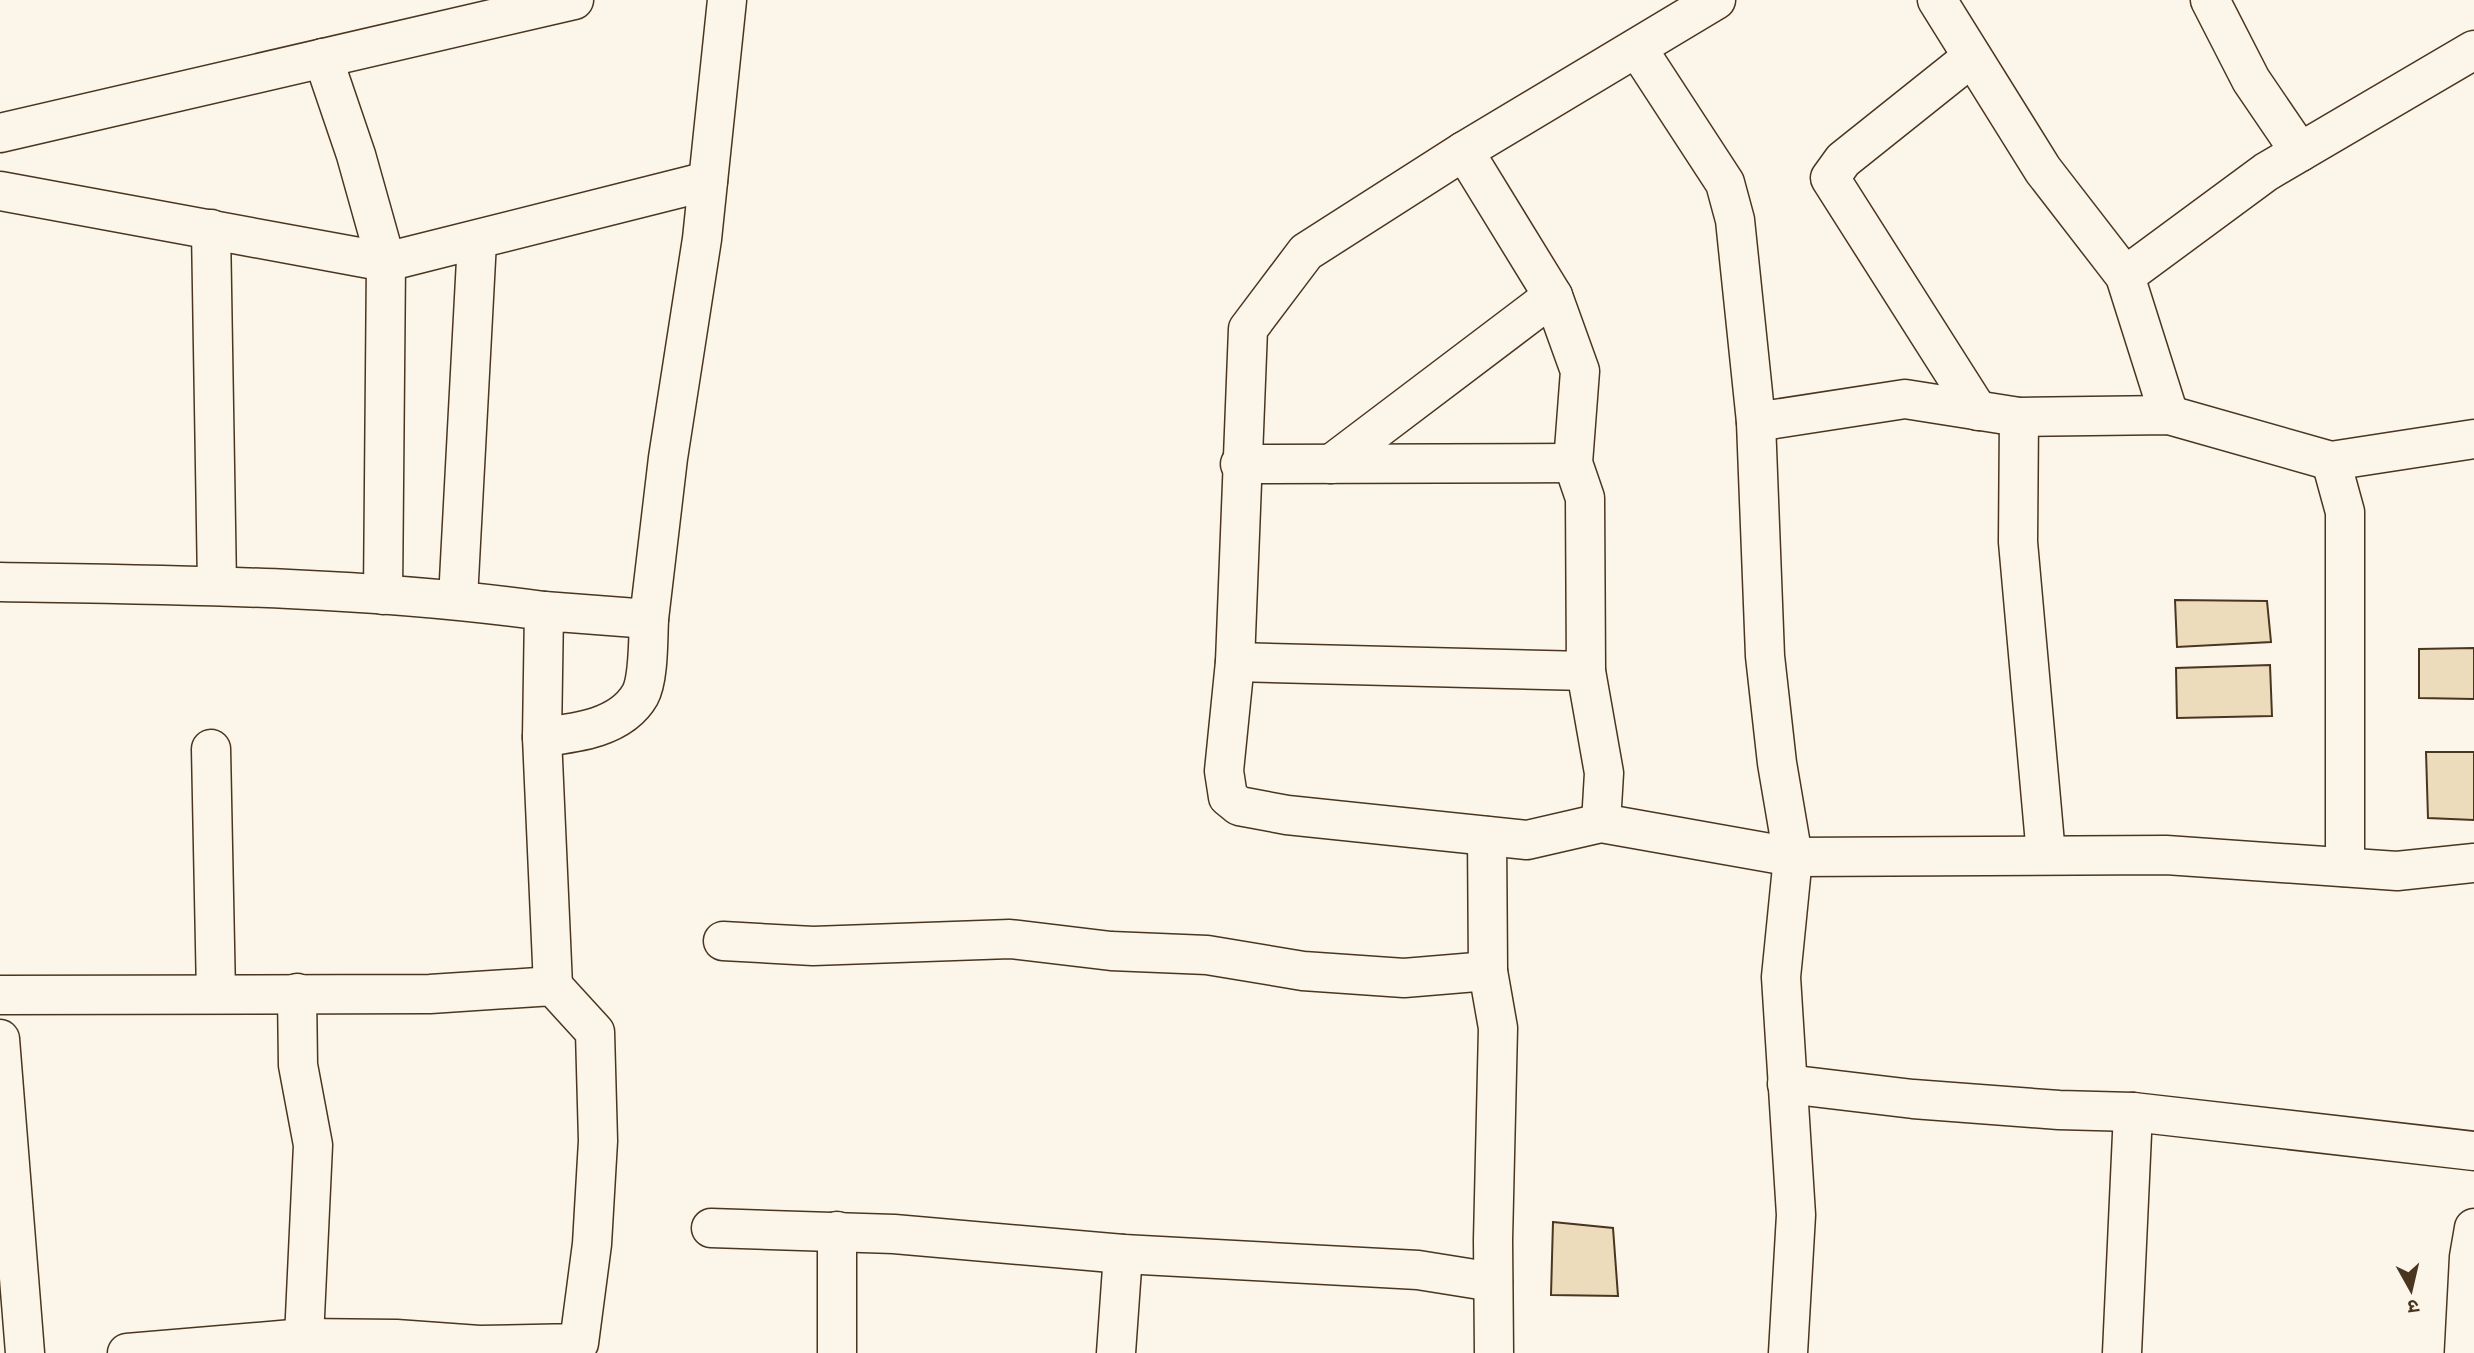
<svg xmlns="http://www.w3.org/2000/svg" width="2474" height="1353" font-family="'Archivo Narrow','Noto Sans Devanagari',sans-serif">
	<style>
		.building { fill: #ecdcbc; stroke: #4a3520; stroke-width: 2 }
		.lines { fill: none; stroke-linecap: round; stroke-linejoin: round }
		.minor-casing { stroke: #4a3520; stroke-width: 41 }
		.minor { stroke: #fbf6e9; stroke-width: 38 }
	</style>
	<rect width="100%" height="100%" fill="#fbf6e9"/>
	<g class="building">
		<polygon points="2175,600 2267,601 2271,642 2177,647"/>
		<polygon points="2474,648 2474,699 2419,698 2419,649"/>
		<polygon points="2270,665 2272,716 2177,718 2176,668"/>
		<polygon points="2426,752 2474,752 2474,820 2428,818"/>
		<polygon points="1553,1222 1613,1228 1618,1296 1551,1295"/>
	</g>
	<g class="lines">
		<g class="minor-casing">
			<g id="minor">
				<polyline points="1716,0 1464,151 1306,252 1248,329 1235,662 1224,771 1228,797 1239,806 1287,815 1527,840 1601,823 1793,857 2166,855 2397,871 2474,863"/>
				<polyline points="1937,0 2043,170 2125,276 2169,415"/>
				<polyline points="2210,0 2251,80 2300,152"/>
				<polyline points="1637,48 1725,183 1735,220 1756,422 1765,656 1777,763 1793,857 1781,977 1796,1215 1788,1353"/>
				<polyline points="1972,57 1843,160 1830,178 1978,411"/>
				<polyline points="323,58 356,155 386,262 383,595"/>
				<polyline points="0,133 574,0"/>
				<polyline points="1464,151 1553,296 1580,371 1573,463 1585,498 1586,671 1604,773 1601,823"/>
				<polyline points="0,191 386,262 708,181"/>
				<polyline points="211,229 217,585"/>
				<polyline points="2125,276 2266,172 2474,50"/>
				<polyline points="2019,417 2018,542 2046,855"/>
				<polyline points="1756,422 1905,399 2019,417 2169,415 2331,461 2474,439"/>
				<polyline points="2331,461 2345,512 2345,867"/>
				<polyline points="1240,464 1573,463"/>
				<polyline points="1331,464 1553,296"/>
				<path d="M 0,582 C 181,585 364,586 544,611"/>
				<polyline points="458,599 477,241"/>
				<polyline points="1235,662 1586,671"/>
				<path d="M 542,737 C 576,733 621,728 640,695 C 649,679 648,637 649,619"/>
				<polyline points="211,749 216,994"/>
				<polyline points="1487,836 1488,971 1498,1028 1493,1240 1494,1353"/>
				<polyline points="723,941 813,946 1010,939 1111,951 1207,955 1303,971 1404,978 1488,971"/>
				<polyline points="553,986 542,737 544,611 649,619 668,458 702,239 727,0"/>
				<polyline points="297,993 298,1065 313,1145 304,1338"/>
				<polyline points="0,995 430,994 553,986 595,1032 598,1141 592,1244 579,1343 479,1345 396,1339 304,1338 127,1353"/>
				<polyline points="0,1039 25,1353"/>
				<polyline points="1787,1084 1913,1099 2059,1110 2133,1112 2474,1151"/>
				<polyline points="711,1228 894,1234 1123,1254 1418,1270 1493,1282"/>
				<polyline points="837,1231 837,1353"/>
				<polyline points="1116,1353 1123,1254"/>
				<polyline points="2122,1353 2133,1112"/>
				<polyline points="2464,1353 2469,1257 2474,1228"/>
			</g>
		</g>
		<use href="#minor" class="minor"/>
	</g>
	<g transform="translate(2411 1290) rotate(172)" stroke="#fbf6e9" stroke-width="5" paint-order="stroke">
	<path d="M0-5L12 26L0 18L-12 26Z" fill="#4a3520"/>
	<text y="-10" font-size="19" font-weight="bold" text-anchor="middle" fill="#4a3520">उ</text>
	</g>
</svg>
